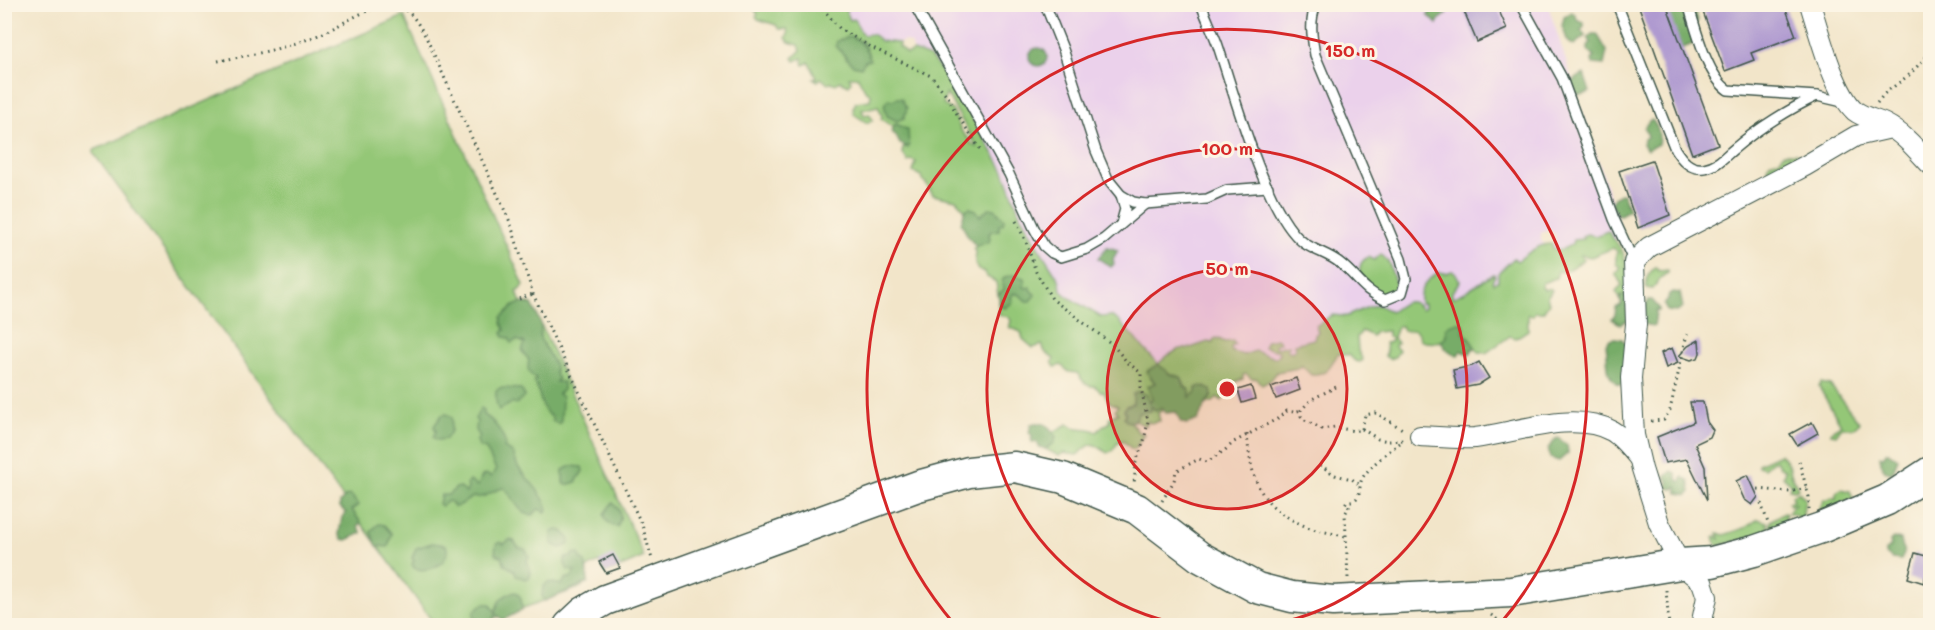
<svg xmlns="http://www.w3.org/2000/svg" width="1935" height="630" font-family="Mali,sans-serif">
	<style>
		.built { fill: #ebd1eb }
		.green { fill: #94c777; stroke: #5a8256; stroke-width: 1.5; fill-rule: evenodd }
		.forest { fill: #77ac68; stroke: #4b744e; stroke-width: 1.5 }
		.building { fill: #af9ad0 }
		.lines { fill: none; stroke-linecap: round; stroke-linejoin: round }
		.service-casing { stroke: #3f564a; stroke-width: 12 }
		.minor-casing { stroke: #3f564a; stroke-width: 22 }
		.primary-casing { stroke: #3f564a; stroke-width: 33 }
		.path { stroke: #3f564a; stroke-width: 3; stroke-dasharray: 1.5 4.5; stroke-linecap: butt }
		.service { stroke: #fff; stroke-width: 9 }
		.minor { stroke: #fff; stroke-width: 20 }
		.primary { stroke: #fff; stroke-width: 30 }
		.ring { fill: none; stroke: #d62828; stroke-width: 3 }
		.centre { fill: #d62828; stroke: #fcf5e5; stroke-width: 3 }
		.ring-label { font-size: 18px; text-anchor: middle; font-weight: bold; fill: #d62828; stroke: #fcf5e5; stroke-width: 6; stroke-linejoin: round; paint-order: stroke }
	</style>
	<rect width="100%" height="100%" fill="#fcf5e5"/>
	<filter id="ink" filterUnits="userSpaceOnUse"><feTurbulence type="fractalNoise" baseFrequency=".0167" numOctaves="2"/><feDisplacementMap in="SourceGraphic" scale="12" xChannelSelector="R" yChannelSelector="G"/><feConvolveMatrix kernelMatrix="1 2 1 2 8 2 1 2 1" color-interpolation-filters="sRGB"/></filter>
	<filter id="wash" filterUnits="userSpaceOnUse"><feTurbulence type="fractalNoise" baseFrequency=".008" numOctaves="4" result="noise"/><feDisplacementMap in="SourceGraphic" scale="24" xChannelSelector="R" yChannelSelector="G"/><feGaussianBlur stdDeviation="1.35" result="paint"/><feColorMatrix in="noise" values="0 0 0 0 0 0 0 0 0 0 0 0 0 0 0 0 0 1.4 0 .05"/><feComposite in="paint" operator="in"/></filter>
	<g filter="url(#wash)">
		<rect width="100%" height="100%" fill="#f2e5c9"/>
		<polygon class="built" points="844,5 1548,5 1623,237 1614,240 1611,236 1578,239 1561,250 1557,250 1553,248 1552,244 1555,243 1556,234 1553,233 1551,230 1547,230 1541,233 1541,241 1545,244 1533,249 1517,261 1514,259 1498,281 1493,282 1492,279 1451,298 1452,292 1446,273 1431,277 1424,284 1425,304 1424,308 1421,309 1415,302 1411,301 1403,303 1391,312 1378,305 1372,306 1346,317 1332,315 1324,319 1314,340 1295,344 1295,351 1291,352 1287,350 1288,346 1276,348 1275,344 1279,340 1275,339 1265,344 1264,348 1266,349 1279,351 1279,355 1274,358 1255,351 1244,355 1231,352 1229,341 1208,343 1187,349 1179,349 1158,364 1119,321 1111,316 1101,317 1068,297 1061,291 1060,281 1039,248 1020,214 1004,171 951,82 930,57 914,51 911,44 905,41 899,43 880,41 877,36 862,35 855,20 850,21"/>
		<g class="green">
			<path d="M 751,5 L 844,5 L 850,20 L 854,19 L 863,35 C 871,33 875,34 880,41 L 899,43 L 899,47 L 906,54 L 914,51 L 930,57 L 951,82 L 1004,171 L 1020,214 L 1039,248 L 1060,281 L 1061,291 L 1068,297 L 1101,317 L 1111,316 L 1119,321 L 1158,364 L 1167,356 L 1179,349 L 1187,349 L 1208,342 L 1213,343 L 1214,339 L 1217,338 L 1225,342 L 1233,341 L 1235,345 L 1231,347 L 1232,352 L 1244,355 L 1255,351 L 1275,358 L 1279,355 L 1279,351 L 1264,347 L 1267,341 L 1276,339 L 1279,340 L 1280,343 L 1275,344 L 1276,348 L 1289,345 L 1287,350 L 1291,352 L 1295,350 L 1296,347 L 1294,344 L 1314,339 L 1315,335 L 1318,332 L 1316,326 L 1332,315 C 1336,315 1343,317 1347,316 C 1354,314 1371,304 1378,305 C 1382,306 1387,310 1391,312 C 1401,304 1411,295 1421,309 L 1424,308 L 1424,304 L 1420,303 C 1418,288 1427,280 1438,272 L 1446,273 L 1452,271 L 1455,272 L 1460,281 L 1452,292 L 1452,298 C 1467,292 1480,282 1494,274 L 1495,276 L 1492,281 L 1493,283 L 1498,281 L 1498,273 L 1514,258 L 1517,261 C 1527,254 1539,243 1552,244 L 1553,248 C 1560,252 1565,248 1572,244 L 1573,240 L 1583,239 L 1582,236 L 1587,234 L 1595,236 L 1608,231 L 1622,250 L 1626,263 L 1629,295 L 1621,296 L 1619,299 L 1616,292 L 1622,285 L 1615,273 L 1619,271 L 1620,267 L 1616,264 L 1616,254 L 1618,252 L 1613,248 L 1591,257 L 1580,255 L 1584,260 L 1564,272 L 1558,271 L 1556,278 L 1542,283 L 1542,287 L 1545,290 L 1549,288 L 1552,290 L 1547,297 L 1549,303 L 1543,312 L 1535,312 L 1532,316 L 1528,314 L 1528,330 L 1516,338 L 1510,336 L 1486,353 L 1478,352 L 1469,337 L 1445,334 L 1446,338 C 1438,343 1429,344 1420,340 L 1419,334 L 1415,330 L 1403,331 L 1401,326 L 1397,327 L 1393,337 L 1398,343 L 1395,345 L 1396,348 L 1399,350 L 1395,357 L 1389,359 L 1385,356 L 1387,353 L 1385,343 L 1390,342 L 1392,338 L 1388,337 L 1388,331 L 1375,332 L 1372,336 L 1362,331 L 1357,337 L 1358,351 L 1363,360 L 1360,362 L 1355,361 L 1349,355 L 1338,354 L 1326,372 L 1311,375 L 1301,365 L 1298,368 L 1277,372 L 1271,380 L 1262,385 L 1256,378 L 1252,379 L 1246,374 L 1243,375 L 1243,379 L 1223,387 L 1225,394 L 1222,401 L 1217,397 L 1213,402 L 1206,404 L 1210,399 L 1206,387 L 1197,388 L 1196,392 L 1190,397 C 1177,370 1179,374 1148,374 L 1155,383 L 1149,390 L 1163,410 L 1158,413 L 1160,421 L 1150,423 L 1148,421 L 1146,426 L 1137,422 L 1136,420 L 1138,413 L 1142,412 L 1142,394 L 1138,391 C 1134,401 1126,411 1126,421 L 1131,422 L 1138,432 L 1144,434 L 1135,449 L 1132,449 L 1123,441 L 1119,441 L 1112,451 L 1107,453 C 1090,440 1093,443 1077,455 L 1063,453 L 1059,456 L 1045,449 L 1050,446 L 1056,437 L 1053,432 L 1068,424 C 1077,432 1088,425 1097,432 L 1104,425 L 1108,424 L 1111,420 L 1109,418 L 1118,413 L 1115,410 L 1118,406 L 1109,402 L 1104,392 L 1100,391 L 1095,386 C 1086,388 1082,379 1077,373 L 1069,372 L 1061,365 L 1055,367 L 1052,362 L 1054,359 L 1045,352 L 1042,345 L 1033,348 L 1023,339 L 1021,332 L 1009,327 L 1011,321 L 1009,317 L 999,315 L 998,301 L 1001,306 L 1014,293 L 1020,295 L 1026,288 L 1023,285 L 1004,289 L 998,295 L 996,282 L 987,277 L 983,271 L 978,270 L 975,264 L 976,252 L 973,249 L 976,246 L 984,243 L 991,231 L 980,216 L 970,208 L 965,210 L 956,200 L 933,195 L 921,176 L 913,172 L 916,162 L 911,160 L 908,162 L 902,152 L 904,146 L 907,148 L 895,124 L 893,127 L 881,119 L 882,116 L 878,106 L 862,110 L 864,115 L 869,114 L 873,120 L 867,123 L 854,114 L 853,108 L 856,102 L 870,100 L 871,94 L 865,90 L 858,77 L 849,77 L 851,81 L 849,85 L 840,81 L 836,84 L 831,82 L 828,84 L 821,78 L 818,81 L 814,79 L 817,78 L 809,62 L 804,65 L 802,58 L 795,61 L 793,58 L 801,50 L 799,45 L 789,42 L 786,38 L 788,34 L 787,29 L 779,29 L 776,25 L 758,19 L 756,16 L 758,14 ZM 840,39 L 862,41 L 868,53 L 847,59 L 836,46 ZM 946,94 L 949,98 L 977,147 L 972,145 C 970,138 967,138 963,133 C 958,127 956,115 952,110 C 949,108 946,107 943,104 Z"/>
			<polygon points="404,16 524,285 517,292 521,303 532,304 644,557 609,572 605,572 599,562 587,568 588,582 579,588 476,625 435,625 94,154 94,150"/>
			<path d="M 1784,153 L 1796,153 L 1798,156 L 1798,161 L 1771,174 L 1767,168 C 1769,161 1773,160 1779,160 Z"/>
			<path d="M 1381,254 L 1389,263 L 1396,285 L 1391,292 L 1380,294 L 1360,278 C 1359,268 1359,261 1369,257 L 1374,260 Z"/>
			<path d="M 1655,267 L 1659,271 L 1668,270 L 1668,273 C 1659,276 1658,285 1651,289 L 1646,288 L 1648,275 Z"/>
			<polygon points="1821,383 1830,385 1859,422 1854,428 1841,428 1836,435 1831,434 1831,431 1841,425 1819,387"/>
			<path d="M 1780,454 C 1785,459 1791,466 1791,474 L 1798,488 L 1795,490 L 1789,489 L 1791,484 L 1783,476 L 1785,470 L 1779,466 L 1776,460 L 1771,462 L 1764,468 L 1758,466 L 1758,464 Z"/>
			<polygon points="1841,489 1850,491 1853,498 1826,512 1819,509 1824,500 1832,497 1836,499 1836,493"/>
			<polygon points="1799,492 1805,499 1802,520 1772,530 1770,527 1770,521 1784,512 1786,513 1785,520 1790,522 1798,520 1796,515 1789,513 1789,511 1795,504 1790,505 1788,502 1794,501 1792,495"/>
			<polygon points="1758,519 1767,522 1768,531 1758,536 1717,546 1714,537 1716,536 1720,539 1718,533 1724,535 1745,528"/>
		</g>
		<g class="forest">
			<polygon points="1426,5 1427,4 1451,5 1448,7 1447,14 1439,20 1437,24 1428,15 1430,12"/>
			<polygon points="1673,5 1692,5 1698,20 1695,24 1698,33 1694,39 1695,43 1683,48 1666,17 1669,12 1668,8"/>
			<path d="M 1572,12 L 1576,16 L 1577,20 L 1584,23 L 1584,27 L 1581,30 L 1585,36 L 1574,45 C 1564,42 1567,34 1562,26 L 1564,17 Z"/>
			<polygon points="1592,34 1597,34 1607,51 1604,65 1593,64 1592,60 1594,57 1588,50 1588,46 1591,42 1588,38"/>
			<path d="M 850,36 C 862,41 866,47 870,60 L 865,61 L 861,67 L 853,65 L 836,46 L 837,41 Z"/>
			<circle cx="1038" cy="57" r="9"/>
			<path d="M 1584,74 L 1590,92 C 1583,95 1578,96 1571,92 L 1570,86 L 1573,80 Z"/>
			<polygon points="897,98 901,98 907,108 904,118 897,121 887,116 884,105 888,99 893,100"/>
			<path d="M 1652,120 C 1659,128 1660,133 1658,144 L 1647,150 L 1643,144 L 1644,139 L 1648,136 L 1644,128 L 1649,121 Z"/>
			<polygon points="896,124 908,130 909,147 900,144 895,134 892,133 893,127"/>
			<path d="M 1623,193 L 1629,210 L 1620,215 L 1616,214 L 1611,203 C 1613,197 1617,195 1623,193 Z"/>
			<polygon points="970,208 976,210 980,216 989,208 995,209 1004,219 1003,224 999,225 999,230 991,231 989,234 990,238 989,242 976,246 969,238 961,223 965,210"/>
			<polygon points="1107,247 1118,250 1113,259 1114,264 1111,267 1098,258"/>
			<polygon points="1013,275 1024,278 1025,283 1023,286 1026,288 1030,287 1035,295 1030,301 1026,301 1020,295 1014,293 1011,297 1013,302 1005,308 1001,306 998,295 1004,289 1002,281 1005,277"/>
			<polygon points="1673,292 1680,293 1683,308 1677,312 1667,311 1664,305 1668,300 1669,294"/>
			<polygon points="1626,293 1628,320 1620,324 1612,319 1615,315 1616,308 1622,304 1619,299"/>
			<polygon points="1649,300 1652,300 1659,308 1659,311 1656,311 1654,326 1647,325 1644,323 1645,306"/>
			<path d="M 521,303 L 532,304 L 541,324 L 540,338 L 555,366 L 555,374 L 558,379 L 556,382 L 563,382 L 563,390 L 558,394 L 562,397 L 561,421 L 559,424 L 552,421 L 552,417 C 538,409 542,393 534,382 L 536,378 C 528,375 527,368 529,360 L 522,351 L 525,343 L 517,340 L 511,343 L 509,338 L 504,337 L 502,333 L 505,330 L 502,323 L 502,317 L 514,306 Z"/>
			<polygon points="1459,322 1464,325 1464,334 1469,337 1475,348 1472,349 1470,354 1461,351 1457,356 1445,348 1441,341 1446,338 1446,329 1449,325"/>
			<path d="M 1615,338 L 1622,339 L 1626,344 L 1624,382 L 1621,385 C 1603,378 1609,358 1606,344 L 1610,339 Z"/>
			<polygon points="1158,364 1170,374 1181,377 1185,387 1190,390 1190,397 1196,392 1196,388 1201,386 1211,390 1212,396 1207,402 1198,420 1188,424 1181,423 1176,412 1166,413 1161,408 1156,411 1151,406 1151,411 1138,413 1136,420 1131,422 1126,421 1124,417 1126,414 1124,410 1126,406 1133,404 1133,394 1138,391 1147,395 1150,402 1152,398 1148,386 1155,383 1148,374 1147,371"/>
			<path d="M 500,388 L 521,389 L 525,396 L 516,404 L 512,403 L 499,410 C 495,405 496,397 496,391 Z"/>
			<path d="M 481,408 L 484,410 L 484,415 C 495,421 503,434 506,445 L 504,448 L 513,453 C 515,457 516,463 518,467 C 528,480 542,492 548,509 L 546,512 L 539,509 L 532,515 C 518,515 514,496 504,488 C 495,489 490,495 481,497 C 475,498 477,495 471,498 C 464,502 461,506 454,507 L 451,502 L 448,501 L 442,506 L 439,504 L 441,495 L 448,495 L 456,488 L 460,487 L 466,493 L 468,488 L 467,484 L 469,481 L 478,486 L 482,476 L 486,474 L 491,477 L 496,470 L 486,449 L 479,447 L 477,440 L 480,437 L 476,430 L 477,421 L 475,419 Z"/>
			<polygon points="447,414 452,418 451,431 446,439 437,440 433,437 436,431 434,426 442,415"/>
			<path d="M 1035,423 C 1047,422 1051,428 1056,437 L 1054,443 L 1045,449 L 1039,447 L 1037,442 L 1032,442 L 1031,438 L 1033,436 L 1029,433 L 1031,424 Z"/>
			<polygon points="1558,438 1567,445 1568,453 1559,461 1550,458 1548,449 1554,440"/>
			<path d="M 1886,452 L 1889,452 L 1898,458 L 1893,472 L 1891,473 C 1882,472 1881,463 1880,456 L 1884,456 Z"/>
			<polygon points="571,466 582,467 583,471 576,482 566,485 563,482 563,470"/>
			<polygon points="1672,471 1676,473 1678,481 1681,481 1683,477 1689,481 1691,492 1688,495 1678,493 1677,487 1674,489 1667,488 1668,481 1665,477"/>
			<polygon points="351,495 358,505 352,510 361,523 358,526 362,533 347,540 342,539 339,534 342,517 346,513 340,507 340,502 346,496"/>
			<path d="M 613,502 C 620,510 623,517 617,527 C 609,525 606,522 604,514 Z"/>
			<polygon points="379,524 384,525 392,534 388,547 377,546 371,532 376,526"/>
			<polygon points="557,530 563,531 570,540 568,545 561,548 552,544 552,532"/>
			<polygon points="1893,538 1901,540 1904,554 1901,560 1892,559 1886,554 1886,551 1891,546 1890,541"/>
			<polygon points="509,540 514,541 519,548 525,549 529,556 527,561 530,568 530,577 526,579 516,576 515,571 505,565 502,556 495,554 496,544 500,542 504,544"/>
			<path d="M 432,543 L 446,545 C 452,563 428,574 414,568 L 412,564 L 414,561 L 412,558 L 416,548 Z"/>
			<polygon points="575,553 579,554 582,560 585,562 588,582 545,601 542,596 543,587 548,582 562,585 565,579 572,577 575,571 568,570 565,564 565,558 571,557"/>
			<path d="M 516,592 L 521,598 L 522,610 L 503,620 L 496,614 L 491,625 L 475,625 L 474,612 C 478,606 483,603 490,604 L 496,612 C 497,600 504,594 516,592 Z"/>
		</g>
		<g id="blocks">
			<g class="building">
				<polygon points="1461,4 1496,4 1507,29 1477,42"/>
				<polygon points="1638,4 1666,4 1718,144 1692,154"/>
				<polygon points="1700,4 1784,4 1796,36 1751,53 1754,60 1725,71"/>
				<polygon points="1652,160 1670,215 1638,228 1619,171"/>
				<polygon points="1699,340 1700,353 1698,358 1691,360 1679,356 1688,346"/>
				<polygon points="1672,348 1678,363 1666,368 1661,353"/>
				<polygon points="1479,362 1489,378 1478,385 1457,389 1453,370 1472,366"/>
				<polygon points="1296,378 1300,390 1276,399 1271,387"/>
				<polygon points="1251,386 1255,399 1242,403 1238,390"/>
				<polygon points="1690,402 1703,402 1707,422 1713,430 1710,437 1695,444 1705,467 1707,500 1687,459 1665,463 1657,437 1694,422"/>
				<polygon points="1812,422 1818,433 1797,445 1790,434"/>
				<polygon points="1748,475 1758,497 1752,505 1744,499 1736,481"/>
				<polygon points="1915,553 1930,557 1924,583 1908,578"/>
				<polygon points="613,555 620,568 606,573 599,562"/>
			</g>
		</g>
	</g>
	<g filter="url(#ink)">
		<use href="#blocks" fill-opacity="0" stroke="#3f564a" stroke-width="1.5"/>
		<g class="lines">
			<g class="service-casing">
				<g id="service">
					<polyline points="914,4 1009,174 1034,228 1044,246 1052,253 1061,257 1087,249 1104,239 1145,204"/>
					<polyline points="1045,4 1063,49 1096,151 1108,179 1121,195 1133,202 1145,204 1207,199 1227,190 1268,187"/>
					<path d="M 1201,4 C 1206,17 1212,30 1217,43 C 1233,89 1266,216 1304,243 C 1315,251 1329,254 1340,263 C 1358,277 1362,290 1385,300 L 1402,293 L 1406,279 L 1401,259 L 1315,55 C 1312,37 1309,22 1316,4"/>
					<polyline points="1521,4 1562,78 1614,219 1634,262"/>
					<path d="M 1617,4 L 1675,149 C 1682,160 1690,170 1704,168 C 1718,166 1725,156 1735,148 C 1757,129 1791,108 1817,96"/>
					<path d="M 1688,4 C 1696,29 1707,76 1728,90 L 1817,96 L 1847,103"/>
					<polyline points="1121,195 1125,209 1121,224"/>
				</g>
			</g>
			<g class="minor-casing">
				<g id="minor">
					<path d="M 1810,4 C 1819,32 1834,92 1855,111 C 1864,118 1875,119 1885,124 C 1903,133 1917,150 1930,164"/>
					<path d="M 1420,436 C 1438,437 1457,439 1475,438 C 1515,433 1574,410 1612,431 C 1622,437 1630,447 1638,457"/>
					<polyline points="1701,626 1707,597 1702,582 1680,564 1659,523 1642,469 1634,435 1631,378 1636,324 1634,262 1649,247 1805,166 1856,136 1891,128"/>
				</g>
			</g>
			<g class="primary-casing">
				<polyline id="primary" points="569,626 584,612 605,600 918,486 969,472 1015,467 1063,478 1137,509 1200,557 1257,588 1292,597 1333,601 1511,592 1680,564 1712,562 1754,551 1821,528 1887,500 1930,472"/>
			</g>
			<g class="path">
				<polyline points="819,4 840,29 871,47 931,76 949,98 955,111 980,149"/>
				<path d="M 218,61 C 245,56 273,51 299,42 C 309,39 320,35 329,30 C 351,20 372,3 398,7 C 412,10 419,26 426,37 L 510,222 L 533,294 L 642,525 L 652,559"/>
				<polyline points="1877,103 1884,94 1909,75 1930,53"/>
				<polyline points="1016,221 1026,242 1036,272 1052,299 1112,344 1127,362 1141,373 1141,388 1148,421 1144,441 1136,462 1134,484"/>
				<polyline points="519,299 533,294"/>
				<polyline points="1336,387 1312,399 1301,410 1301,416 1305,420 1322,429 1335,427 1354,431 1362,429 1378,439 1389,441 1404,440"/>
				<polyline points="1651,421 1664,420 1670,410 1687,334"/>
				<polyline points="1362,429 1365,415 1376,413 1404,430"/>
				<path d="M 1247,434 C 1251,479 1259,507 1305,526 C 1317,532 1332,532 1345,537"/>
				<polyline points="1799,461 1809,497 1809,509"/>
				<polyline points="1320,465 1335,475 1352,479 1361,486"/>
				<polyline points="1758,489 1790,492 1806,488"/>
				<polyline points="1162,501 1174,481 1176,471 1199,459 1207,462 1225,450 1234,442 1277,419 1287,411 1294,412 1301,410"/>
				<polyline points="1761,503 1768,523"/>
				<path d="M 1348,578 L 1345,514 L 1349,507 L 1345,504 L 1347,501 C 1364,502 1357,486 1363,477 C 1371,465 1391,449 1403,441"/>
				<polyline points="1666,590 1669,626"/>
				<polyline points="1491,615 1506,626"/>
			</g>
			<use href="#service" class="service"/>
			<use href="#minor" class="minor"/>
			<use href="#primary" class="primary"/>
		</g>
	</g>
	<circle cx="1227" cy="389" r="120" fill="#d62828" fill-opacity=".12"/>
	<g class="ring">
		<circle cx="1227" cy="389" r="120"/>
		<path d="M1185 625A240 240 0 1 1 1269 625"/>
		<path d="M955 625A360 360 0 1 1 1499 625"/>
	</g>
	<circle cx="1227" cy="389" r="9" class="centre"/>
	<g class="ring-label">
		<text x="1350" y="57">150 m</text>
		<text x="1227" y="155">100 m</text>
		<text x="1227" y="275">50 m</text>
	</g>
	<rect width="1935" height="630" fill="none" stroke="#fcf5e5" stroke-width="24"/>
</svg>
